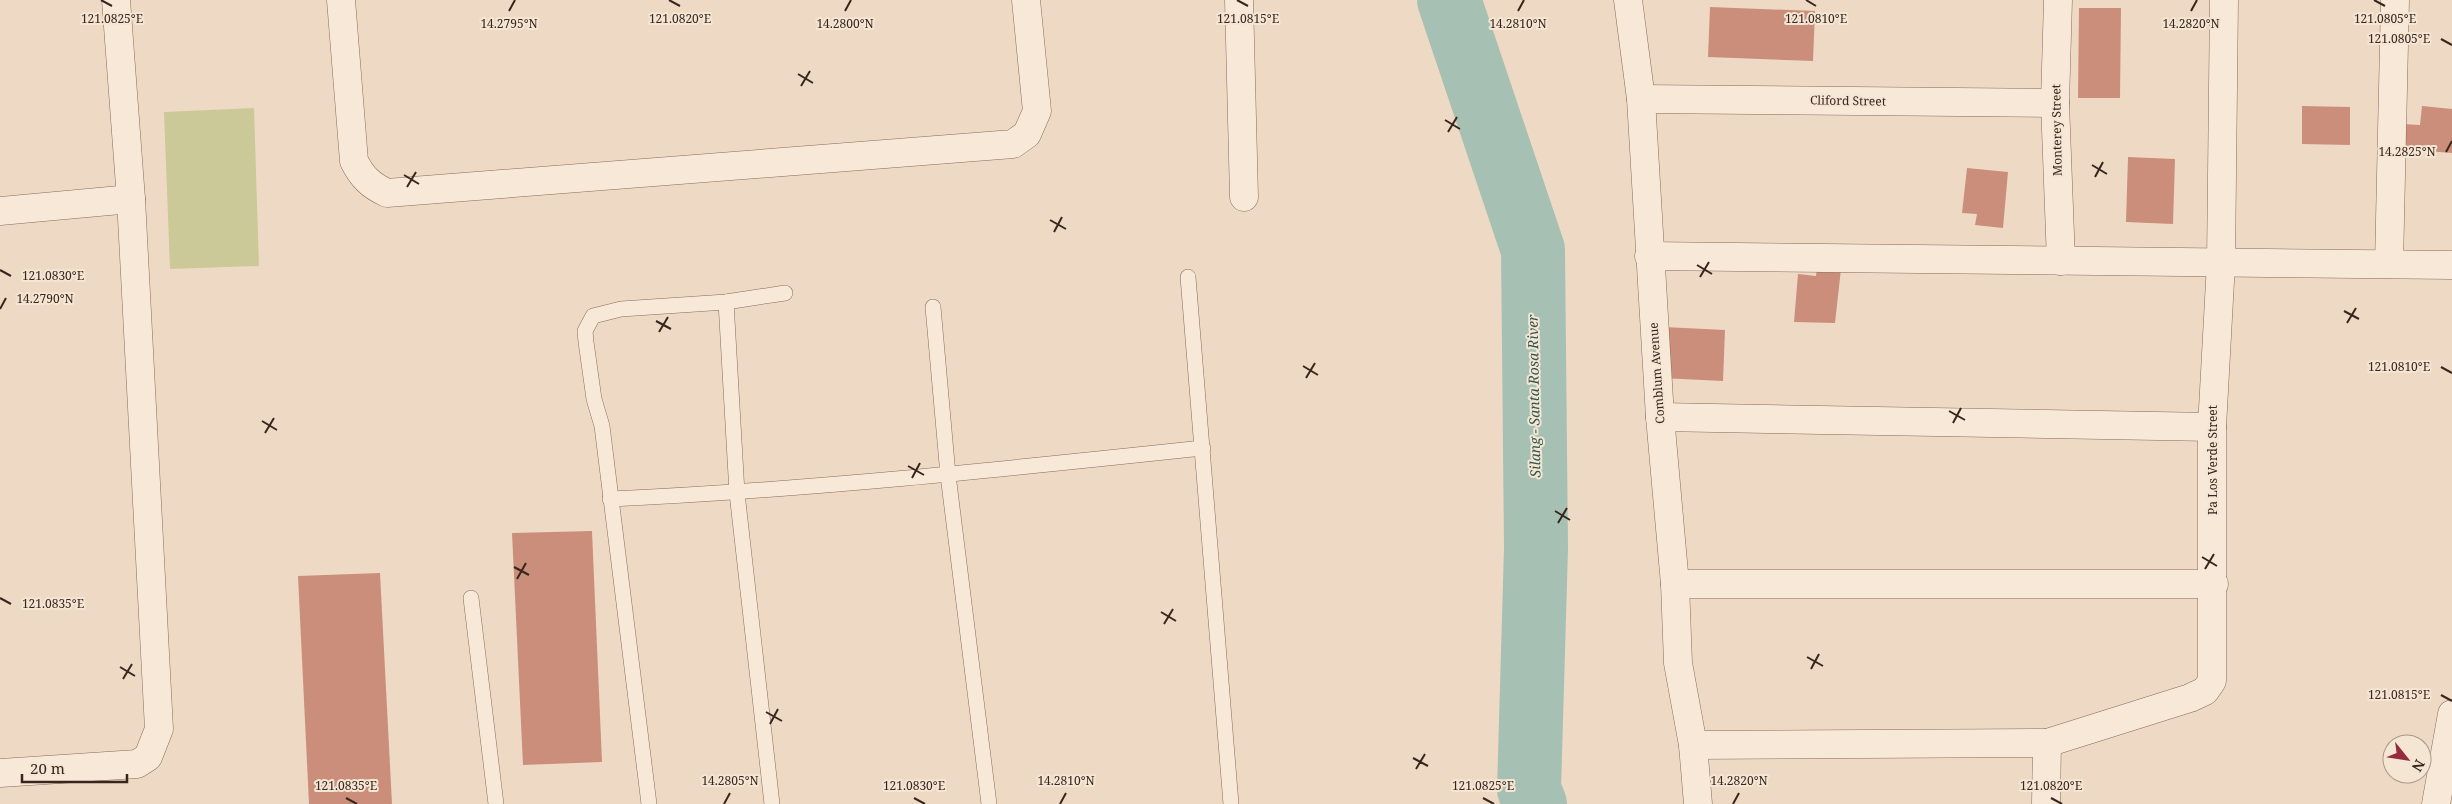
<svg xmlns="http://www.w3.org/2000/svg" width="2452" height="804" font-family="'Noto Serif',serif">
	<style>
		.green { fill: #ccc998 }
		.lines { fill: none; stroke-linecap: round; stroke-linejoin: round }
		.river { stroke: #a6c1b4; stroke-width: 64 }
		.building { fill: #cb8e7a }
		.service-casing { stroke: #886b5a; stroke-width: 16 }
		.minor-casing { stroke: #886b5a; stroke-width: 29 }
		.service { stroke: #f8e8d7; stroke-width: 15 }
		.minor { stroke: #f8e8d7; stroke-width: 28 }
		.ticks { fill: none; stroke: #38261e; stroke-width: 2 }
		.labels { text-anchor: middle; stroke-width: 4; stroke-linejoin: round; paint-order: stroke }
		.street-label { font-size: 12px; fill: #38261e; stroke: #f5e5d3 }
		.water-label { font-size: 14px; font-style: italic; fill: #2e574e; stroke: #f5e5d3 }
		.ticks-label { font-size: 12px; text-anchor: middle; fill: #38261e; stroke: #f5e5d3; stroke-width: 4; stroke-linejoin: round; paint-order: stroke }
	</style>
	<rect width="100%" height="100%" fill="#eedac4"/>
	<polygon class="green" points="254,108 259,266 170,269 164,112"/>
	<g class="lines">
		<polyline class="river" points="1449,0 1533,250 1536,548 1529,790 1535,804"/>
	</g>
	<g class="building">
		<polygon points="1710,7 1815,11 1813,61 1708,57"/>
		<polygon points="2079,8 2121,8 2120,98 2078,98"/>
		<polygon points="2302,106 2350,107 2350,145 2302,144"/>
		<polygon points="2422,106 2452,109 2452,153 2401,149 2403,124 2420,125"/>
		<polygon points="2128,157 2175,159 2173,224 2126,222"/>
		<polygon points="1967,168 2008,172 2003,228 1975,225 1977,214 1962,213"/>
		<polygon points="1817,267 1841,269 1835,323 1794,322 1798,274 1816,276"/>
		<polygon points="1664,327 1725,330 1723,381 1661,378"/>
		<polygon points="592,531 602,762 523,765 512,533"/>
		<polygon points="380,573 392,804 309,804 298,576"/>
	</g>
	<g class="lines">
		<g class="service-casing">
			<g id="service">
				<polyline points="1188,277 1231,804"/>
				<polyline points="726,302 737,493 772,804"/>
				<polyline points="933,307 948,475 989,804"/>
				<path d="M 610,499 C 808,490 1005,469 1203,448"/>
				<polyline points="471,598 496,804"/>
				<polyline points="649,804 602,426 594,399 586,342 585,331 593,316 621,309 726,302 785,293"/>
			</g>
		</g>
		<g class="minor-casing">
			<g id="minor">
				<path d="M 341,0 L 354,161 C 362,177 370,185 387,193 L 1013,144 L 1027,134 L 1037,111 L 1026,0"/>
				<polyline points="1239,0 1244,197"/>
				<polyline points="1628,0 1641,99 1660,417 1675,584 1678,663 1693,745 1698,804"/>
				<polyline points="2058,0 2055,103 2061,261"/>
				<polyline points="1641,99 2055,103"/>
				<polyline points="0,211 131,199"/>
				<polyline points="1649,256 2452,265"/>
				<polyline points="2389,264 2395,0"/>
				<polyline points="1660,417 2212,427"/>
				<polyline points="1675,584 2214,584"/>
				<polyline points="1693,745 2047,743"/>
				<polyline points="0,773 137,764 148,757 159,729 131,199 116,0"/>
				<polyline points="2046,804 2047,743 2190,698 2205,691 2212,681 2212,427 2221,263 2224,0"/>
				<polyline points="2436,804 2452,714"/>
			</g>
		</g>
		<use href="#service" class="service"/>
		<use href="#minor" class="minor"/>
	</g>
	<path class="ticks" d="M 101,0 L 112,6M 669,0 L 680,6M 1237,0 L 1248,6M 1806,0 L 1816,6M 2374,0 L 2385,6M 509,11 L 515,0M 845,11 L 851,0M 1518,11 L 1524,0M 2191,11 L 2197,0M 2441,39 L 2452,45M 798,74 L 813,83M 801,86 L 810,71M 1445,120 L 1460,129M 1448,132 L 1457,117M 2446,152 L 2452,141M 2092,165 L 2107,174M 404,175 L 419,184M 2095,177 L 2103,162M 407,187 L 416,172M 1050,220 L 1066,229M 1054,232 L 1062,217M 1697,265 L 1712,274M 0,270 L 11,276M 1700,277 L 1709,262M 0,309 L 6,298M 2344,311 L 2359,319M 656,321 L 671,329M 2347,323 L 2356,308M 659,332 L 668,317M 1303,366 L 1318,375M 2441,367 L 2452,373M 1306,378 L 1315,363M 1949,411 L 1965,420M 262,421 L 277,430M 1953,423 L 1961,408M 265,433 L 274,418M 908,466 L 924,475M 912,478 L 920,463M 1555,511 L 1570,520M 1558,523 L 1567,508M 2202,557 L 2217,566M 514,567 L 529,575M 2205,569 L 2214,554M 517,579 L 526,563M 0,598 L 11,604M 1161,612 L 1176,621M 1164,624 L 1173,609M 1807,657 L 1823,666M 120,667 L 135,676M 1811,669 L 1819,654M 123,679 L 132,664M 2441,695 L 2452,701M 766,712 L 782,721M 770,724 L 778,709M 1413,758 L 1428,766M 1416,769 L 1425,754M 346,798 L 357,804M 914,798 L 925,804M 1483,798 L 1494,804M 2051,798 L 2062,804M 724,804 L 730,793M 1060,804 L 1066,793M 1733,804 L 1739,793"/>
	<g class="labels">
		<g class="street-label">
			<text transform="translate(1848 101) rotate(1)" y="4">Cliford Street</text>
			<text transform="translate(2057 130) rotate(-91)" y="4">Monterey Street</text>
			<text transform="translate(1657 373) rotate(-94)" y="4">Comblum Avenue</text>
			<text transform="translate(2213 460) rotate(-90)" y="4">Pa Los Verde Street</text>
		</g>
		<g class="water-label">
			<text transform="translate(1534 396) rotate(-91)" y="5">Silang - Santa Rosa River</text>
		</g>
	</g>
	<g class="ticks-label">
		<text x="1816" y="23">121.0810°E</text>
		<text x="112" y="23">121.0825°E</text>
		<text x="680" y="23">121.0820°E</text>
		<text x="1248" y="23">121.0815°E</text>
		<text x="2385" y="23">121.0805°E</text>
		<text x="509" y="28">14.2795°N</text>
		<text x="845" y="28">14.2800°N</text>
		<text x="1518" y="28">14.2810°N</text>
		<text x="2191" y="28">14.2820°N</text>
		<text x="2399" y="43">121.0805°E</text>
		<text x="2407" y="156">14.2825°N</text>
		<text x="53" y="280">121.0830°E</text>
		<text x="45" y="303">14.2790°N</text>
		<text x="2399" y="371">121.0810°E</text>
		<text x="53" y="608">121.0835°E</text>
		<text x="2399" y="699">121.0815°E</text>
		<text x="730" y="785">14.2805°N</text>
		<text x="1066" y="785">14.2810°N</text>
		<text x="1739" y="785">14.2820°N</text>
		<text x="346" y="790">121.0835°E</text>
		<text x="914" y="790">121.0830°E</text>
		<text x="1483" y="790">121.0825°E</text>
		<text x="2051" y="790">121.0820°E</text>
	</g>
	<g transform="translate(2407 759) rotate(120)"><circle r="24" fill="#f5e5d3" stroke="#a9998b"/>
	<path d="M0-4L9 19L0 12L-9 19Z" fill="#962b3e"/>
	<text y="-8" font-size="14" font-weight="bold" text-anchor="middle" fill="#38261e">N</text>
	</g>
	<path d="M22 774v8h105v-8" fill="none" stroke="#38261e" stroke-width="2.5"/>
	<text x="30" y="774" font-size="15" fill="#38261e" stroke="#f5e5d3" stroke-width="4" paint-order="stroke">20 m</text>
</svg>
